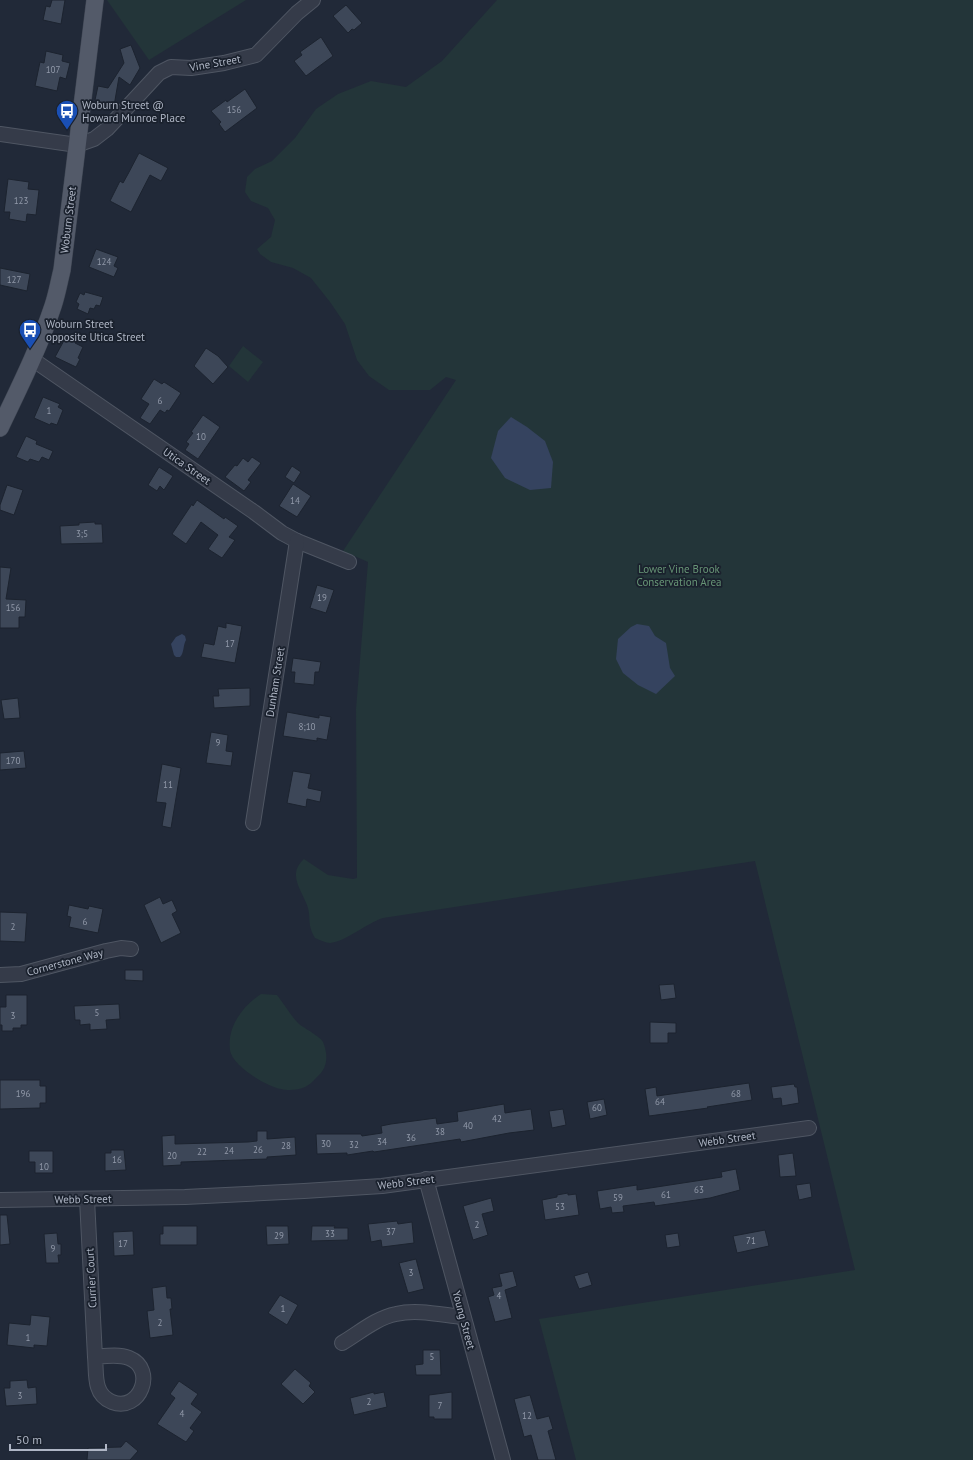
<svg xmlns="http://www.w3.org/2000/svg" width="973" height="1460" font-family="'PT Sans',sans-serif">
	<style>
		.green { fill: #233539 }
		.water { fill: #35435f }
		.building { fill: #3d4758; stroke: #1c232f }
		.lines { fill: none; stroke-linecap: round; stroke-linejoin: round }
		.minor-casing { stroke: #4f5663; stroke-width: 16 }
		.major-casing { stroke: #3e4552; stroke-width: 18 }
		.minor { stroke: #353b49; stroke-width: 14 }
		.major { stroke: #535a69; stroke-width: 17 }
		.labels { text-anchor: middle; stroke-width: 3.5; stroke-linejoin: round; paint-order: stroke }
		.number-label { font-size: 9px; fill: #929aaa }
		.street-label { font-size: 11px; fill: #afb6c5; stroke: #1a212d }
		.poi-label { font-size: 11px; fill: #afb6c5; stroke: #1a212d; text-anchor: start }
		.park-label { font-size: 11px; fill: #679576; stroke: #1a212d }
	</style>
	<rect width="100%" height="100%" fill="#212938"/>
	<g class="green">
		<polygon points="107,0 246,0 149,60"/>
		<path d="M 497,0 L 973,0 L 973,1460 L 576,1460 L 539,1319 L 855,1270 L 755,861 L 383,918 C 367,923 345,942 330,943 C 326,943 320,940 315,938 C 307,924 311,920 308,908 C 303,891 286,875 304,859 L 328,875 L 353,879 L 357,878 L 356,709 L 368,562 L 343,551 L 456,380 L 446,377 L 430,390 L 389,390 L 369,376 L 357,360 L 345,324 L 330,302 L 311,278 L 293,268 L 271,262 L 260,254 L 257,249 L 271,237 L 275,220 L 268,208 L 251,201 L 245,192 L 247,177 L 255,169 L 272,161 L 295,138 L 316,109 L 338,94 L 371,81 L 406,87 L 442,61 Z"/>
		<polygon points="243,346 263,362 248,382 229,366"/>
		<path d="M 261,994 L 277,995 C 284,1004 291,1016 299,1024 C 304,1028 321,1037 323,1042 C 328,1054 328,1066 319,1075 C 315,1079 310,1085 305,1087 C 299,1090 288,1091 281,1089 C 266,1086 232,1066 230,1050 C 227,1026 243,1006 261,994 Z"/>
	</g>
	<g class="water">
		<polygon points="511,417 527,427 545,441 553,462 551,488 530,490 505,478 491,458 498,431"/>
		<polygon points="637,624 649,626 655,636 666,643 670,668 675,676 656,694 638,685 623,673 616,659 618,639 631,627"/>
		<path d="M 182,634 L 185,636 L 186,640 C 183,645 184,654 180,657 L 176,657 L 174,655 L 171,644 L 176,637 Z"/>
	</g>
	<g class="building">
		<polygon points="52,0 65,0 61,24 43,20 46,6 50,7"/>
		<polygon points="346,5 362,23 354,30 352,29 348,33 333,16"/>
		<polygon points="321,37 333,56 306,76 294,61 302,55 300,52"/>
		<polygon points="131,45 140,68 130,85 119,77 114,106 99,104 100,101 95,100 98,86 108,88 124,63 120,49"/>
		<polygon points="46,51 63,55 62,61 70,63 66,79 60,77 57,91 35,86 40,62 44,63"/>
		<polygon points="245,89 257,108 225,132 219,124 221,122 211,111 226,100 227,102"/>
		<polygon points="139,153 168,168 161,181 150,175 131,212 110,201 120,181 123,183 128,174"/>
		<polygon points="8,179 29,182 28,189 39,190 36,215 27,214 26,222 9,219 10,212 4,212"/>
		<polygon points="96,249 118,257 114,266 118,268 114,277 89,267"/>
		<polygon points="0,268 30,274 27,291 0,285"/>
		<polygon points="85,292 103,297 100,306 96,305 94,309 90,308 88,314 77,309 79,304 76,302 80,293 84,295"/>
		<polygon points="67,335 77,340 75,343 83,347 78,358 80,359 76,367 55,357"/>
		<polygon points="206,348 218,356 228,367 213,384 194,366"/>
		<polygon points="154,379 162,384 164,382 181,393 169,411 167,410 165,413 160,410 150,424 140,418 149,404 141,399"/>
		<polygon points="43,397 60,404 58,407 63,410 57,425 51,423 50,425 34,418"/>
		<polygon points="203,415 220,427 198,459 185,450 189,444 186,442 193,433 191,432"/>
		<polygon points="26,436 37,441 36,444 53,451 49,460 42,457 39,462 30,459 28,462 16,457"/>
		<polygon points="252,457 261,463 248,480 251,482 244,491 225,477 235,465 237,466 243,458 248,462"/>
		<polygon points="292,466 301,472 294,483 285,477"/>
		<polygon points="159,467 173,476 164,490 160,486 157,491 148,485"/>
		<polygon points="293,484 311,496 297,517 279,506"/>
		<polygon points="7,485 23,490 14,515 0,510 0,505"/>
		<polygon points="197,500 224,519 225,517 238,526 229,537 235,540 222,558 208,549 218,535 201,522 186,544 172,534 192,504 193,506"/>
		<polygon points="95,522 95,524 102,524 103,543 61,544 60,526 79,525 79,523"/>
		<polygon points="0,567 11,568 6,599 26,600 25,617 19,617 19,628 0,628"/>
		<polygon points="317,585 334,590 326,613 310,608"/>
		<polygon points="226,623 242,626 235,663 201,657 204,643 214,645 218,626 226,628"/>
		<polygon points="293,658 321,662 319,672 315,672 314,685 294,683 295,672 291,672"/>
		<polygon points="250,688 250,706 214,708 213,696 219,696 218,689"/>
		<polygon points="18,698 20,718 4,719 1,700"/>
		<polygon points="287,712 319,718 319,715 331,717 327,740 317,738 317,741 283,736"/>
		<polygon points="211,732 228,735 226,751 233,752 231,766 206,763"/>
		<polygon points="24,751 26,768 0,770 0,753"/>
		<polygon points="162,764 181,768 171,828 162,826 166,803 156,802"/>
		<polygon points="293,771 311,774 308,788 322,791 320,802 307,799 306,807 287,803"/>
		<polygon points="160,897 163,904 172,900 177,911 172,914 181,933 161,943 144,905"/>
		<polygon points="69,905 88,909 89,906 103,909 98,933 69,927 71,917 67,916"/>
		<polygon points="0,912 27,913 25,942 0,941"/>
		<polygon points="125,970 143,970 143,981 125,980"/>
		<polygon points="674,984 676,998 661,1000 659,985"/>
		<polygon points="6,995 27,995 27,1025 21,1025 21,1028 13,1028 13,1031 2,1031 2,1025 0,1025 0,1007 6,1007"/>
		<polygon points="119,1004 120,1019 106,1020 107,1029 90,1030 90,1024 80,1025 80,1020 75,1020 74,1006"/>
		<polygon points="650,1022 676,1023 676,1033 668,1033 668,1043 650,1043"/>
		<polygon points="0,1080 40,1080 40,1086 46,1086 46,1103 40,1103 40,1108 0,1109"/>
		<polygon points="749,1083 752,1100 707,1107 708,1108 649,1116 645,1089 656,1087 657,1096"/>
		<polygon points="794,1084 795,1087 797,1087 799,1103 782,1106 781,1098 773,1099 771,1087"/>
		<polygon points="604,1099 607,1115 590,1119 587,1102"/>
		<polygon points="504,1104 505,1113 531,1109 534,1130 509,1133 461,1142 460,1139 374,1152 373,1151 347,1155 347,1153 317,1154 316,1134 361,1134 362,1136 382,1133 381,1126 391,1124 436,1118 437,1124 458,1121 457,1112"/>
		<polygon points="563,1109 566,1125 552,1128 549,1111"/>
		<polygon points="257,1131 267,1131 267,1139 295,1137 296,1155 267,1157 267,1159 181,1162 181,1165 163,1166 162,1136 175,1135 175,1144 248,1142 257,1141"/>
		<polygon points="111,1150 124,1150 126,1170 105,1171 105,1153 111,1153"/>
		<polygon points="29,1151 53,1151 53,1173 35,1173 35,1162 29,1162"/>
		<polygon points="793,1153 796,1176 780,1177 778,1155"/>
		<polygon points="736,1169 740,1190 710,1198 655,1206 654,1202 623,1206 624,1212 612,1213 611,1207 600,1209 597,1191 637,1185 637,1190 722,1177 721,1172"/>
		<polygon points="810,1183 812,1197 799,1200 796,1185"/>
		<polygon points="568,1193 568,1195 576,1194 579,1215 545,1220 542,1200 557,1197 557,1195"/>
		<polygon points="491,1198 494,1211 482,1214 488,1235 473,1240 463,1206"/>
		<polygon points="0,1215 7,1215 10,1244 0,1245"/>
		<polygon points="397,1221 398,1224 412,1222 414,1243 382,1247 381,1240 371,1242 368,1224"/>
		<polygon points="163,1226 197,1226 197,1245 160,1245 160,1234 163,1234"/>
		<polygon points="266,1226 288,1226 289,1244 267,1245"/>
		<polygon points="312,1226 335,1226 334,1228 348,1228 348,1240 311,1241"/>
		<polygon points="765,1230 769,1246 737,1253 733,1236"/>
		<polygon points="133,1231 134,1255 114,1256 113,1232"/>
		<polygon points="57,1233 58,1244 61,1244 61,1255 58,1255 59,1263 46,1263 44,1234"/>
		<polygon points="678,1233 680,1246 667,1248 665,1235"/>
		<polygon points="416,1259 424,1289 408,1293 399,1263"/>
		<polygon points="513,1271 517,1286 505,1290 512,1318 495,1322 488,1297 494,1295 492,1288 502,1286 499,1274"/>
		<polygon points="588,1272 592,1285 579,1289 574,1276"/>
		<polygon points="166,1286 167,1298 171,1298 172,1309 170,1309 173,1335 150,1338 147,1311 154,1310 152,1288"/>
		<polygon points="280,1295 298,1305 287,1325 268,1313"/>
		<polygon points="31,1315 50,1317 47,1346 34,1345 34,1348 7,1345 9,1323 30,1325"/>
		<polygon points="423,1350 440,1350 441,1375 416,1375 415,1365 423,1364"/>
		<polygon points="295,1369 311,1383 309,1386 315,1392 303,1404 281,1384"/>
		<polygon points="27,1380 28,1388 36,1387 37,1404 6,1406 4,1388 10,1388 10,1381"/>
		<polygon points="179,1381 198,1394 191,1404 202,1412 190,1428 194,1431 186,1442 157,1424 175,1398 170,1394"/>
		<polygon points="374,1392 374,1394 384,1392 387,1407 354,1415 350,1398"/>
		<polygon points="452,1392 452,1419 434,1419 434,1417 429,1417 429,1395"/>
		<polygon points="530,1395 537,1419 549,1416 553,1429 548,1431 556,1460 538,1460 531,1435 524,1437 514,1399"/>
		<polygon points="126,1441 138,1451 130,1460 87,1460 88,1448 121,1447"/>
	</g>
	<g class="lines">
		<g class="minor-casing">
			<g id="minor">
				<polyline points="0,134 77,145 94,139 107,129 159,73 171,67 191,68 224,63 256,55 297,13 313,0"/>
				<polyline points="32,359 254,512 282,533 297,541 349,562"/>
				<polyline points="253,823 297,541"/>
				<polyline points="0,975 21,974 106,951 121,948 131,949"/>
				<polyline points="426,1179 503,1460"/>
				<path d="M 87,1199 L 95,1357 C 96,1366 95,1378 98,1387 C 100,1394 105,1399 112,1402 C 140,1413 157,1369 129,1358 C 119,1354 106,1356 95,1357"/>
				<polyline points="0,1200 185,1197 304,1191 382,1186 809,1128"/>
				<path d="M 342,1343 C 359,1333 376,1318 396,1314 C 417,1309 442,1315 463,1317"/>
			</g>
		</g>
		<g class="major-casing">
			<path id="major" d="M 0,428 C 19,388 39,348 53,306 C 57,294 59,282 62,270 L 95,0"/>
		</g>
		<use href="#minor" class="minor"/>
		<use href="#major" class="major"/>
	</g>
	<defs>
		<g id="bus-pin" transform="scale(1.15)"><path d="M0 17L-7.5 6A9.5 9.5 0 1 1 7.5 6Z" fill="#1a4fb4" stroke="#1a212d"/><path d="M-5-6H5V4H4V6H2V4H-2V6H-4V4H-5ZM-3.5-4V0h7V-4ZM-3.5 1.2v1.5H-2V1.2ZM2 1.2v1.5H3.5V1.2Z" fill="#fff"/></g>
	</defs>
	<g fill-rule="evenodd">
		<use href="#bus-pin" x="67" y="111"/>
		<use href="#bus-pin" x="30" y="330"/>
	</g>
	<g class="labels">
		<g class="number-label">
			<text x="53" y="73">107</text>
			<text x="234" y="113">156</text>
			<text x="21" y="204">123</text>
			<text x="104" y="265">124</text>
			<text x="14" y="283">127</text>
			<text x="160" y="404">6</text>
			<text x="49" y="414">1</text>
			<text x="201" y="440">10</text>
			<text x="295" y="504">14</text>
			<text x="82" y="537">3;5</text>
			<text x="322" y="601">19</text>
			<text x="13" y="611">156</text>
			<text x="230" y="647">17</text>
			<text x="307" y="730">8;10</text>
			<text x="218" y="746">9</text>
			<text x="13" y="764">170</text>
			<text x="168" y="788">11</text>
			<text x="85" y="925">6</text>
			<text x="13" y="930">2</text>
			<text x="97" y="1016">5</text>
			<text x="13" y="1019">3</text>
			<text x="23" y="1097">196</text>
			<text x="736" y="1097">68</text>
			<text x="660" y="1105">64</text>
			<text x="597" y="1111">60</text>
			<text x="497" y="1122">42</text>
			<text x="468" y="1129">40</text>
			<text x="440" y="1135">38</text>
			<text x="411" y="1141">36</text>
			<text x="382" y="1145">34</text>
			<text x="326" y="1147">30</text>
			<text x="354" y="1148">32</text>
			<text x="286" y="1149">28</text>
			<text x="258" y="1153">26</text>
			<text x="229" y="1154">24</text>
			<text x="202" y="1155">22</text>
			<text x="172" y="1159">20</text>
			<text x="117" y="1163">16</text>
			<text x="44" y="1170">10</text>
			<text x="699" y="1193">63</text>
			<text x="666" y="1198">61</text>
			<text x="618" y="1201">59</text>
			<text x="560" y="1210">53</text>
			<text x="477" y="1228">2</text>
			<text x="391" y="1235">37</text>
			<text x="330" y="1237">33</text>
			<text x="279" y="1239">29</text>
			<text x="751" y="1244">71</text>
			<text x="123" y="1247">17</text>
			<text x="53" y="1252">9</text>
			<text x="411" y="1276">3</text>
			<text x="499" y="1299">4</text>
			<text x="283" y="1312">1</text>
			<text x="160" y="1326">2</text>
			<text x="28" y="1341">1</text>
			<text x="432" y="1360">5</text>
			<text x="20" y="1399">3</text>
			<text x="369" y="1405">2</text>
			<text x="440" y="1409">7</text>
			<text x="182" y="1417">4</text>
			<text x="527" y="1419">12</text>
		</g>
		<g class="street-label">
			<text transform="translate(215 63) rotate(-10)" y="4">Vine Street</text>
			<text transform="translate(68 220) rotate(-83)" y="4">Woburn Street</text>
			<text transform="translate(187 466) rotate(35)" y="4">Utica Street</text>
			<text transform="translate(275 682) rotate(-81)" y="4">Dunham Street</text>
			<text transform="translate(65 962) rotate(-15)" y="4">Cornerstone Way</text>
			<text transform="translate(727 1139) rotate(-8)" y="4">Webb Street</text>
			<text transform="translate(406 1182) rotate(-7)" y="4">Webb Street</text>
			<text transform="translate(83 1199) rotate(-1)" y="4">Webb Street</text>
			<text transform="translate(91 1278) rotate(-93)" y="4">Currier Court</text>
			<text transform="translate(464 1320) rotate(75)" y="4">Young Street</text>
		</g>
		<g class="poi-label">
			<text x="82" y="109">Woburn Street @<tspan x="82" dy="13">Howard Munroe Place</tspan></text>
			<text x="46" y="328">Woburn Street<tspan x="46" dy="13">opposite Utica Street</tspan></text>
		</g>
		<g class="park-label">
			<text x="679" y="573">Lower Vine Brook<tspan x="679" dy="13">Conservation Area</tspan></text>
		</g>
	</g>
	<path d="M10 1444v6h96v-6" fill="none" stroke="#afb6c5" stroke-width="2"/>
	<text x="16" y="1444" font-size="12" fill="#afb6c5" stroke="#1a212d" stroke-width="3" paint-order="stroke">50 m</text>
</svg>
